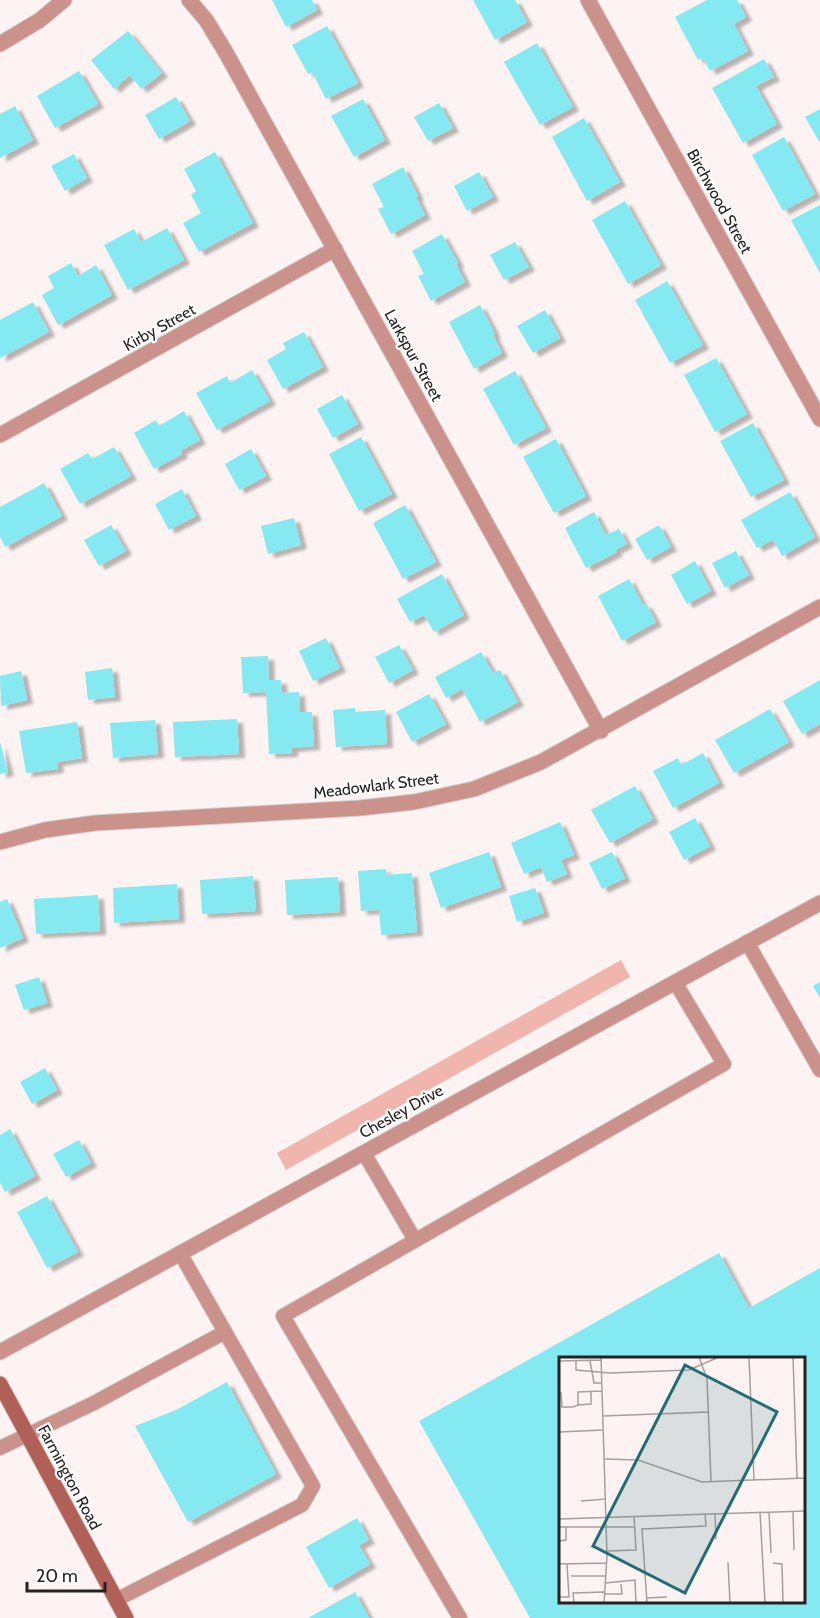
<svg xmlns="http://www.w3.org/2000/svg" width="820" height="1618" font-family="Cabin,sans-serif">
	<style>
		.green { fill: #f0b6ad }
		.building { fill: #84e9f0; fill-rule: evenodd; filter: url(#shadow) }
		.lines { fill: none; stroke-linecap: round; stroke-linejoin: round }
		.lane-casing { stroke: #d5cdcc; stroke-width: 16 }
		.street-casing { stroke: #d5cdcc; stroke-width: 17 }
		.secondary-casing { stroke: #d5cdcc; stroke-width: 17 }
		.lane { stroke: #ca928a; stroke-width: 14 }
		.street { stroke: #ca928a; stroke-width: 15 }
		.secondary { stroke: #b06056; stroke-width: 15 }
		.labels { text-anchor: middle; stroke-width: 4.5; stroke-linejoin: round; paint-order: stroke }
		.street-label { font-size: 16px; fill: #252221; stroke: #fff }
		.inset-road { fill: none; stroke: #a69f9e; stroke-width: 1.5 }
		.view { fill: #226d72; fill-opacity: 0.15; stroke: #226d72; stroke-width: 3 }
		.inset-edge { fill: none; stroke: #252221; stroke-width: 3 }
	</style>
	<defs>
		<filter id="shadow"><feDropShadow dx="6" dy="4" stdDeviation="1.5" flood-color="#0004"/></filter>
	</defs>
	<rect width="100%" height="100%" fill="#fcf3f2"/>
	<polygon class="green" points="621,960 630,977 286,1170 277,1153"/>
	<g class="building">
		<polygon points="272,0 312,0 317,10 286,27"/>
		<polygon points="473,0 515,0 527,22 495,40"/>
		<polygon points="707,0 737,0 746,17 734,24 748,51 710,71 703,58 698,60 675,17"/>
		<polygon points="327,26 358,83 326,99 312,72 308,74 292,45"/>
		<polygon points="128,31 162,73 141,89 130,75 114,89 91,60"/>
		<polygon points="537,43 573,107 540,125 504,62"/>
		<polygon points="764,59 774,77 756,86 777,124 743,143 712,88"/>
		<polygon points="79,71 98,104 55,128 37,96"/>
		<polygon points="176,97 190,121 159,139 145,115"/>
		<polygon points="363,99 385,140 354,157 331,116"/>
		<polygon points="439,103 453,128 428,141 414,117"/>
		<polygon points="15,106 33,140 0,158 0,114"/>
		<polygon points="820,109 820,143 805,117"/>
		<polygon points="584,118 620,182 587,201 552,137"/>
		<polygon points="784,137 815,194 783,211 752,155"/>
		<polygon points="215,152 253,223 199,252 183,223 201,213 191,195 196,191 184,169"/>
		<polygon points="74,154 87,178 65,191 51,166"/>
		<polygon points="403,167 418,196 416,197 425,215 391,234 378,209 384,207 372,184"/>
		<polygon points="479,172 493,197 467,211 454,186"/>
		<polygon points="625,201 661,265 628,284 592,220"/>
		<polygon points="820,205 820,273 791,220"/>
		<polygon points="167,228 184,260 128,290 104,245 134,229 141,242"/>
		<polygon points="442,234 458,263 456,264 465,282 431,301 418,276 424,274 412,251"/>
		<polygon points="515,242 529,267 504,280 490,255"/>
		<polygon points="71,263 78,276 96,265 112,295 58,325 42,295 54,288 48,276"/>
		<polygon points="667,281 703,345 670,363 635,300"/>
		<polygon points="33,302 49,332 0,358 0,320"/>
		<polygon points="480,305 495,334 493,335 502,353 474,369 449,322"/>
		<polygon points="545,310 560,338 533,353 517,326"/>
		<polygon points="304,332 323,367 283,389 267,360 286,349 283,343"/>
		<polygon points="716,358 747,414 715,432 684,375"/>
		<polygon points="252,370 270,401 217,430 196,393 227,376 230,383"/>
		<polygon points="515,371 546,428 514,445 483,389"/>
		<polygon points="342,395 358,424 333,438 317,409"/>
		<polygon points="184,411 200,440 180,451 182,454 154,469 134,433 156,420 159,426"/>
		<polygon points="753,423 784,480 751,497 720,441"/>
		<polygon points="361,437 392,494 359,511 329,454"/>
		<polygon points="556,439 586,496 554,513 523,457"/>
		<polygon points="114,447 131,476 80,504 60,469 88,453 92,459"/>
		<polygon points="251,449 266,476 239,490 225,464"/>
		<polygon points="44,483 62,516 5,547 0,537 0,507"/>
		<polygon points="182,489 196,516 169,530 155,504"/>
		<polygon points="790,492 815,537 782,556 773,540 757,548 741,520"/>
		<polygon points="405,505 436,562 403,579 373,523"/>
		<polygon points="594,512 606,535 619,529 627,544 615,550 617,552 586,568 565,528"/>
		<polygon points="294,518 301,545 268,554 261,526"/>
		<polygon points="111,525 126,551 99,566 84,540"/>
		<polygon points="659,525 671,547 647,560 635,539"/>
		<polygon points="736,551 749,575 725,588 712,563"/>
		<polygon points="695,561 711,591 687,604 671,575"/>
		<polygon points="442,574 464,615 434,632 424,615 410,622 397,599"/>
		<polygon points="629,579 643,605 646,604 656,622 622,641 598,596"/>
		<polygon points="326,638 340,668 313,681 299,651"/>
		<polygon points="399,645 413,670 389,683 375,657"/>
		<polygon points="481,652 493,673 500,670 518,702 480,722 462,689 446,698 435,677"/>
		<polygon points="268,656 269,680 281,680 282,693 299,692 300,712 312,712 314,746 292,748 292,753 269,754 266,692 243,693 241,657"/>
		<polygon points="112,668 115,697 88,700 85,672"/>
		<polygon points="21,671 27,700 1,706 0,676"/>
		<polygon points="820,680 820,724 802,734 783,701"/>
		<polygon points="429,694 446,724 412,742 396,712"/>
		<polygon points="355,708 355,712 385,710 387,744 336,747 333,710"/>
		<polygon points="770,709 789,742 734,773 715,740"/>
		<polygon points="237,719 239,754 175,757 173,722"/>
		<polygon points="155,720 158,754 113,758 110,723"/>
		<polygon points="77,722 82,758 57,762 58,769 26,773 19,731"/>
		<polygon points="0,742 8,772 0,774"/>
		<polygon points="703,753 719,783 673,808 653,771 678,758 681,765"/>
		<polygon points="635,786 653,819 610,843 591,810"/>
		<polygon points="695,818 710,846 684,860 669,832"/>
		<polygon points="560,822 574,855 561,860 567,874 547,882 541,867 524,874 511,843"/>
		<polygon points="489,852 501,887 441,908 429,873"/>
		<polygon points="612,852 625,878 602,889 589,863"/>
		<polygon points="386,869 386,875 412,873 417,932 381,935 379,910 361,911 358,871"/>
		<polygon points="253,876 256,911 202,914 200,880"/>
		<polygon points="338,877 340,912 287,915 285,880"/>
		<polygon points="177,884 179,919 114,923 113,888"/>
		<polygon points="535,888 544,913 517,922 509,896"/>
		<polygon points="98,895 100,931 36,934 34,899"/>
		<polygon points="7,899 23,938 0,948 0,902"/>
		<polygon points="39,977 47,1003 24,1010 15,985"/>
		<polygon points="820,982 820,998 813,986"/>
		<polygon points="45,1068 57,1090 32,1104 20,1082"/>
		<polygon points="10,1129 35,1176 5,1192 0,1183 0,1135"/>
		<polygon points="79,1140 91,1163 66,1177 53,1154"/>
		<polygon points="47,1196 78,1252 47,1268 17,1212"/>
		<path d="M 719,1253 L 749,1308 L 820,1268 L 820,1618 L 530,1618 L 419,1421 ZM 560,1358 L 804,1358 L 804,1602 L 560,1602 Z"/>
		<polygon points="227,1382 276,1474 188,1522 135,1426 176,1410"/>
		<polygon points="357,1518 369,1540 359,1545 370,1564 329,1588 306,1547"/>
		<polygon points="355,1592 369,1618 308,1618"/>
	</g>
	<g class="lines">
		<g class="lane-casing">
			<g id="lane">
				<polyline points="747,942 820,1070"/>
				<polyline points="364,1153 415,1240"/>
				<polyline points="0,1448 94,1403 225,1332"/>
				<polyline points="116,1600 302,1505 313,1486 180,1253"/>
				<polyline points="460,1618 283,1316 724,1064 675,982"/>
			</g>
		</g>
		<g class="street-casing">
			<g id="street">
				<polyline points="189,0 206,20 225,51 601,731"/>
				<polyline points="588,0 820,419"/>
				<polyline points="0,44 40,20 64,0"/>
				<polyline points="0,435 335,249"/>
				<polyline points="0,842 45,830 95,823 360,808 414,802 474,789 541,762 820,607"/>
				<polyline points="0,1352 820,903"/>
			</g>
		</g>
		<g class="secondary-casing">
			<polyline id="secondary" points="0,1384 126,1618"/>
		</g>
		<use href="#lane" class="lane"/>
		<use href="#street" class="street"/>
		<use href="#secondary" class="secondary"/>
	</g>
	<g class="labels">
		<g class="street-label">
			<text transform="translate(720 201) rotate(61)" y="6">Birchwood Street</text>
			<text transform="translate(159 327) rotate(-29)" y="6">Kirby Street</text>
			<text transform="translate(414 355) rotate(61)" y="6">Larkspur Street</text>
			<text transform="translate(376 785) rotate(-7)" y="6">Meadowlark Street</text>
			<text transform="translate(401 1111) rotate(-29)" y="6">Chesley Drive</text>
			<text transform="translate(70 1477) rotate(62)" y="6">Farmington Road</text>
		</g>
	</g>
	<g transform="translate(559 1357)">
		<rect width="246" height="246" fill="#fcf3f2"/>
		<path class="inset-road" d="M 42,0 L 48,199 L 45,246M 140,0 L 148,22 L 152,124M 190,0 L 195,123M 234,0 L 238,121M 0,4 L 42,3M 17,4 L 17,13 L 51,16 L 130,13 L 160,0M 31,4 L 35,26 L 43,26M 2,35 L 3,50 L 14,50 L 19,48 L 19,35 L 43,34M 19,48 L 32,47 L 32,35M 44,59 L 150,55M 0,75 L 45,73M 46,102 L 79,103 L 143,125 L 246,121M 22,144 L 47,142M 234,154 L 235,193M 201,155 L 206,246M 210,155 L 212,196M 156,156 L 157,182M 0,162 L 246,154M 0,170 L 76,170M 0,184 L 7,183 L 7,170M 48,194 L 77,193 L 75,159M 169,205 L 171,246M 214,206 L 223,207 L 224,246M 0,207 L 48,206M 12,219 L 47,219M 46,226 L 76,223 L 77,246M 45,237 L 63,237 L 62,227M 0,240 L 10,240 L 8,207M 87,241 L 108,240M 15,246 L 14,236 L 45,235M 88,246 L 83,172 L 147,169 L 146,157"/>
		<path class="view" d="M 126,8 L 218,55 L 126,236 L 34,189 Z"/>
		<rect width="246" height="246" class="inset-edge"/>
	</g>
	<path d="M27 1582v9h78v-9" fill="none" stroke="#252221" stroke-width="3"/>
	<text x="36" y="1582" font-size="18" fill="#252221" stroke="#ffffff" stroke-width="4.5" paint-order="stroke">20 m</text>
</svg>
